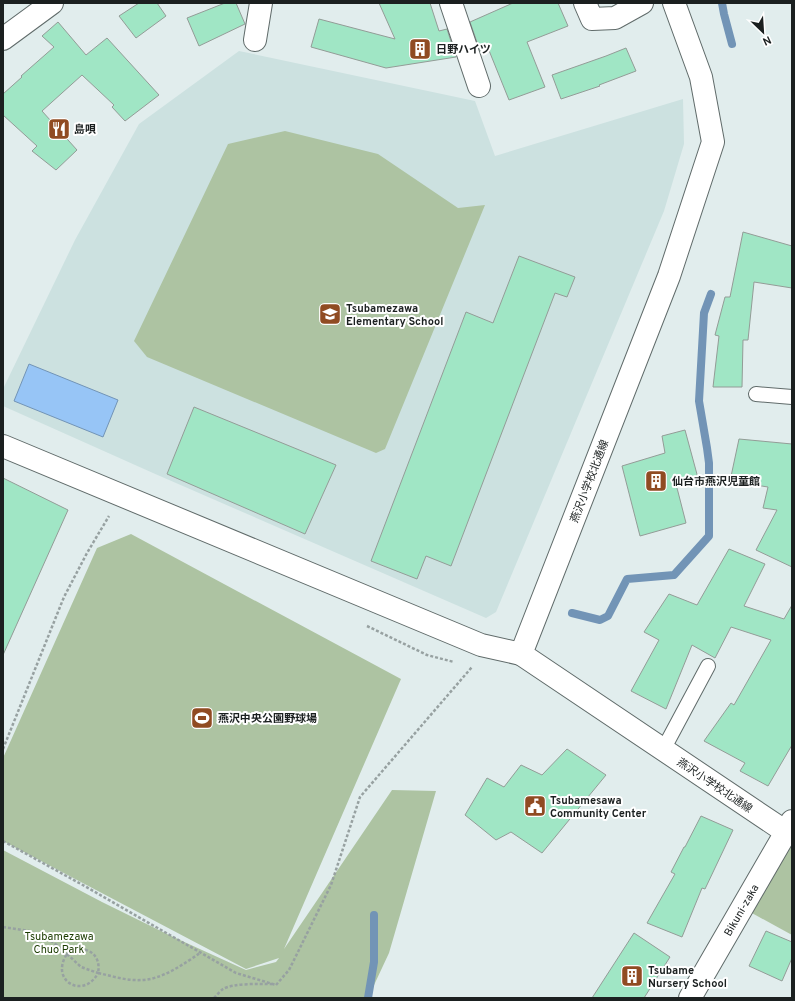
<svg xmlns="http://www.w3.org/2000/svg" width="795" height="1001" font-family="Overpass,'Noto Sans JP',sans-serif">
	<style>
		.built { fill: #cce1e0 }
		.green { fill: #adc3a2 }
		.water { fill: #97c5f6; stroke: #7294b6 }
		.lines { fill: none; stroke-linecap: round; stroke-linejoin: round }
		.stream { stroke: #7294b6; stroke-width: 8 }
		.building { fill: #a0e6c5; stroke: #939c97 }
		.lane-casing { stroke: #606b6a; stroke-width: 16 }
		.street-casing { stroke: #606b6a; stroke-width: 24 }
		.secondary-casing { stroke: #606b6a; stroke-width: 24 }
		.path { stroke: #97a1a1; stroke-width: 2.5; stroke-dasharray: 3 2; stroke-linecap: butt }
		.lane { stroke: #fff; stroke-width: 14 }
		.street { stroke: #fff; stroke-width: 22 }
		.secondary { stroke: #fff; stroke-width: 22 }
		.labels { text-anchor: middle; stroke-width: 4; stroke-linejoin: round; paint-order: stroke }
		.poi-label { font-size: 11px; font-weight: bold; fill: #1b2020; stroke: #fff; text-anchor: start }
		.street-label { font-size: 11px; fill: #1b2020; stroke: #fff }
		.park-label { font-size: 11px; fill: #1b3b00; stroke: #fff }
	</style>
	<rect width="100%" height="100%" fill="#e1eded"/>
	<polygon class="built" points="239,51 475,101 495,156 683,99 684,144 664,211 496,612 486,618 153,473 3,406 3,389 75,240 139,124"/>
	<g class="green">
		<polygon points="285,131 378,154 458,208 485,205 385,449 376,453 147,357 134,341 228,144"/>
		<polygon points="131,534 401,679 284,949 392,790 436,791 389,953 368,998 3,998 3,850 102,902 169,935 246,970 276,962 279,958 246,969 3,841 3,758 97,548"/>
		<polygon points="792,829 792,935 750,912"/>
	</g>
	<polygon class="water" points="29,364 118,400 103,437 14,401"/>
	<g class="lines">
		<g class="stream">
			<polyline points="722,3 724,14 732,44"/>
			<polyline points="572,613 600,620 608,616 627,579 674,575 709,536 709,463 707,448 699,401 704,313 711,294"/>
			<polyline points="368,998 374,962 374,915"/>
		</g>
	</g>
	<g class="building">
		<polygon points="139,3 157,3 166,16 136,38 119,16"/>
		<polygon points="225,3 236,3 245,24 199,46 187,18"/>
		<polygon points="379,3 430,3 439,31 447,29 456,57 386,68 311,47 319,19 395,39"/>
		<polygon points="513,3 558,3 568,26 527,42 545,87 509,100 488,48 480,51 470,22"/>
		<polygon points="58,22 86,55 107,38 159,95 125,121 112,107 114,105 82,75 42,111 77,150 56,170 32,151 37,146 3,115 3,94 22,77 21,76 54,47 42,36"/>
		<polygon points="626,48 636,71 599,85 600,86 561,99 552,75 606,56"/>
		<polygon points="743,232 792,246 792,288 754,282 748,340 743,340 742,387 713,387 719,336 715,335 725,297 730,297"/>
		<polygon points="519,256 575,277 567,297 555,293 451,566 426,556 417,579 371,561 466,312 493,323"/>
		<polygon points="194,407 336,465 305,534 167,474"/>
		<polygon points="685,430 698,478 676,484 686,523 640,536 622,466 665,453 662,436"/>
		<polygon points="739,439 792,444 792,567 756,550 777,510 763,508 768,487 730,481"/>
		<polygon points="3,478 68,510 3,655"/>
		<polygon points="729,549 765,564 744,606 784,619 792,605 792,745 768,786 740,771 745,763 704,741 731,703 734,705 771,640 731,627 715,658 692,645 666,709 631,691 659,640 644,632 669,594 697,605"/>
		<polygon points="567,749 606,775 542,853 511,832 496,840 465,815 487,778 504,787 521,765 542,775"/>
		<polygon points="701,816 733,830 705,889 702,888 682,937 647,923 675,874 671,872 684,847 685,847"/>
		<polygon points="766,931 792,942 792,958 782,981 749,966"/>
		<polygon points="634,933 670,957 644,998 592,998"/>
	</g>
	<g class="lines">
		<g class="lane-casing">
			<g id="lane">
				<polyline points="756,394 792,397"/>
				<polyline points="663,750 708,666"/>
			</g>
		</g>
		<g class="street-casing">
			<g id="street">
				<polyline points="451,3 479,86"/>
				<polyline points="585,3 592,19 615,18 642,3"/>
				<polyline points="3,39 52,3"/>
				<polyline points="255,40 261,3"/>
				<polyline points="690,998 786,832 792,821"/>
			</g>
		</g>
		<g class="secondary-casing">
			<g id="secondary">
				<polyline points="674,3 701,77 713,142 669,276 521,654 786,832"/>
				<polyline points="3,446 481,645 521,654"/>
			</g>
		</g>
		<g class="path">
			<polyline points="367,626 427,655 454,662"/>
			<polyline points="3,749 64,597 87,553 109,516"/>
			<polyline points="3,841 81,884 236,973 276,985"/>
			<path d="M 3,927 L 29,931 L 53,942 L 67,954 C 84,943 102,953 98,973 C 112,976 127,981 141,980 C 161,980 184,964 200,953"/>
			<path d="M 67,954 L 81,967 L 98,973 C 84,1000 49,981 67,954 Z"/>
			<polyline points="276,985 289,970 331,885 360,797 472,667"/>
			<path d="M 214,998 C 217,995 220,991 223,989 C 233,983 260,984 272,984"/>
		</g>
		<use href="#lane" class="lane"/>
		<use href="#street" class="street"/>
		<use href="#secondary" class="secondary"/>
	</g>
	<defs>
		<g id="building-square" transform="scale(1.15)"><rect x="-9" y="-9" width="18" height="18" rx="4" fill="#904b22" stroke="#fff"/><path d="M-4-6H4V6H1V3H-1V6H-4ZM-2.5-4.3h1.7v1.8h-1.7ZM.8-4.3h1.7v1.8H.8ZM-2.5-1h1.7V.8h-1.7ZM.8-1h1.7V.8H.8Z" fill="#fff"/></g>
		<g id="restaurant-square" transform="scale(1.15)"><rect x="-9" y="-9" width="18" height="18" rx="4" fill="#904b22" stroke="#fff"/><path d="M-5-6h1v4h1v-4h1v4h1v-4h1v5L-1.5 .5V6h-2V.5L-5-1ZM5-6V6H3V1.5H1.5Q1.5-4 5-6Z" fill="#fff"/></g>
		<g id="school-square" transform="scale(1.15)"><rect x="-9" y="-9" width="18" height="18" rx="4" fill="#904b22" stroke="#fff"/><path d="M0-5L7-2L0 1L-7-2ZM-4 1L0 2.5L4 1V4Q0 6-4 4Z" fill="#fff"/></g>
		<g id="stadium-square" transform="scale(1.15)"><rect x="-9" y="-9" width="18" height="18" rx="4" fill="#904b22" stroke="#fff"/><path d="M0-5a6.5 5 0 1 0 0 10a6.5 5 0 1 0 0-10ZM-3.5-1.8h7v3.6h-7Z" fill="#fff"/></g>
		<g id="civic-square" transform="scale(1.15)"><rect x="-9" y="-9" width="18" height="18" rx="4" fill="#904b22" stroke="#fff"/><path d="M-.6-6.5H3V-4.5H.6V-3L4-1V1h2V6H-6V1h2V-1L-.6-3ZM-1.2 2.5V6h2.4V2.5Z" fill="#fff"/></g>
	</defs>
	<g fill-rule="evenodd">
		<use href="#building-square" x="420" y="49"/>
		<use href="#restaurant-square" x="59" y="129"/>
		<use href="#school-square" x="330" y="314"/>
		<use href="#building-square" x="656" y="481"/>
		<use href="#stadium-square" x="202" y="718"/>
		<use href="#civic-square" x="535" y="806"/>
		<use href="#building-square" x="632" y="976"/>
	</g>
	<g class="labels">
		<g class="poi-label">
			<text x="436" y="53">日野ハイツ</text>
			<text x="74" y="133">島唄</text>
			<text x="346" y="312">Tsubamezawa<tspan x="346" dy="13">Elementary School</tspan></text>
			<text x="672" y="485">仙台市燕沢児童館</text>
			<text x="218" y="722">燕沢中央公園野球場</text>
			<text x="550" y="804">Tsubamesawa<tspan x="550" dy="13">Community Center</tspan></text>
			<text x="648" y="974">Tsubame<tspan x="648" dy="13">Nursery School</tspan></text>
		</g>
		<g class="street-label">
			<text transform="translate(589 481) rotate(-69)" y="4">燕沢小学校北通線</text>
			<text transform="translate(715 785) rotate(34)" y="4">燕沢小学校北通線</text>
			<text transform="translate(741 910) rotate(-60)" y="4">Bikuni-zaka</text>
		</g>
		<g class="park-label">
			<text x="59" y="940">Tsubamezawa<tspan x="59" dy="13">Chuo Park</tspan></text>
		</g>
	</g>
	<rect width="795" height="1001" fill="none" stroke="#1b2020" stroke-width="8"/>
	<g transform="translate(763 32) rotate(155)" stroke="#ffffff" stroke-width="3" paint-order="stroke">
	<path d="M0-3L7 15L0 10L-7 15Z" fill="#1b2020"/>
	<text y="-6" font-size="11" font-weight="bold" text-anchor="middle" fill="#1b2020">N</text>
	</g>
</svg>
